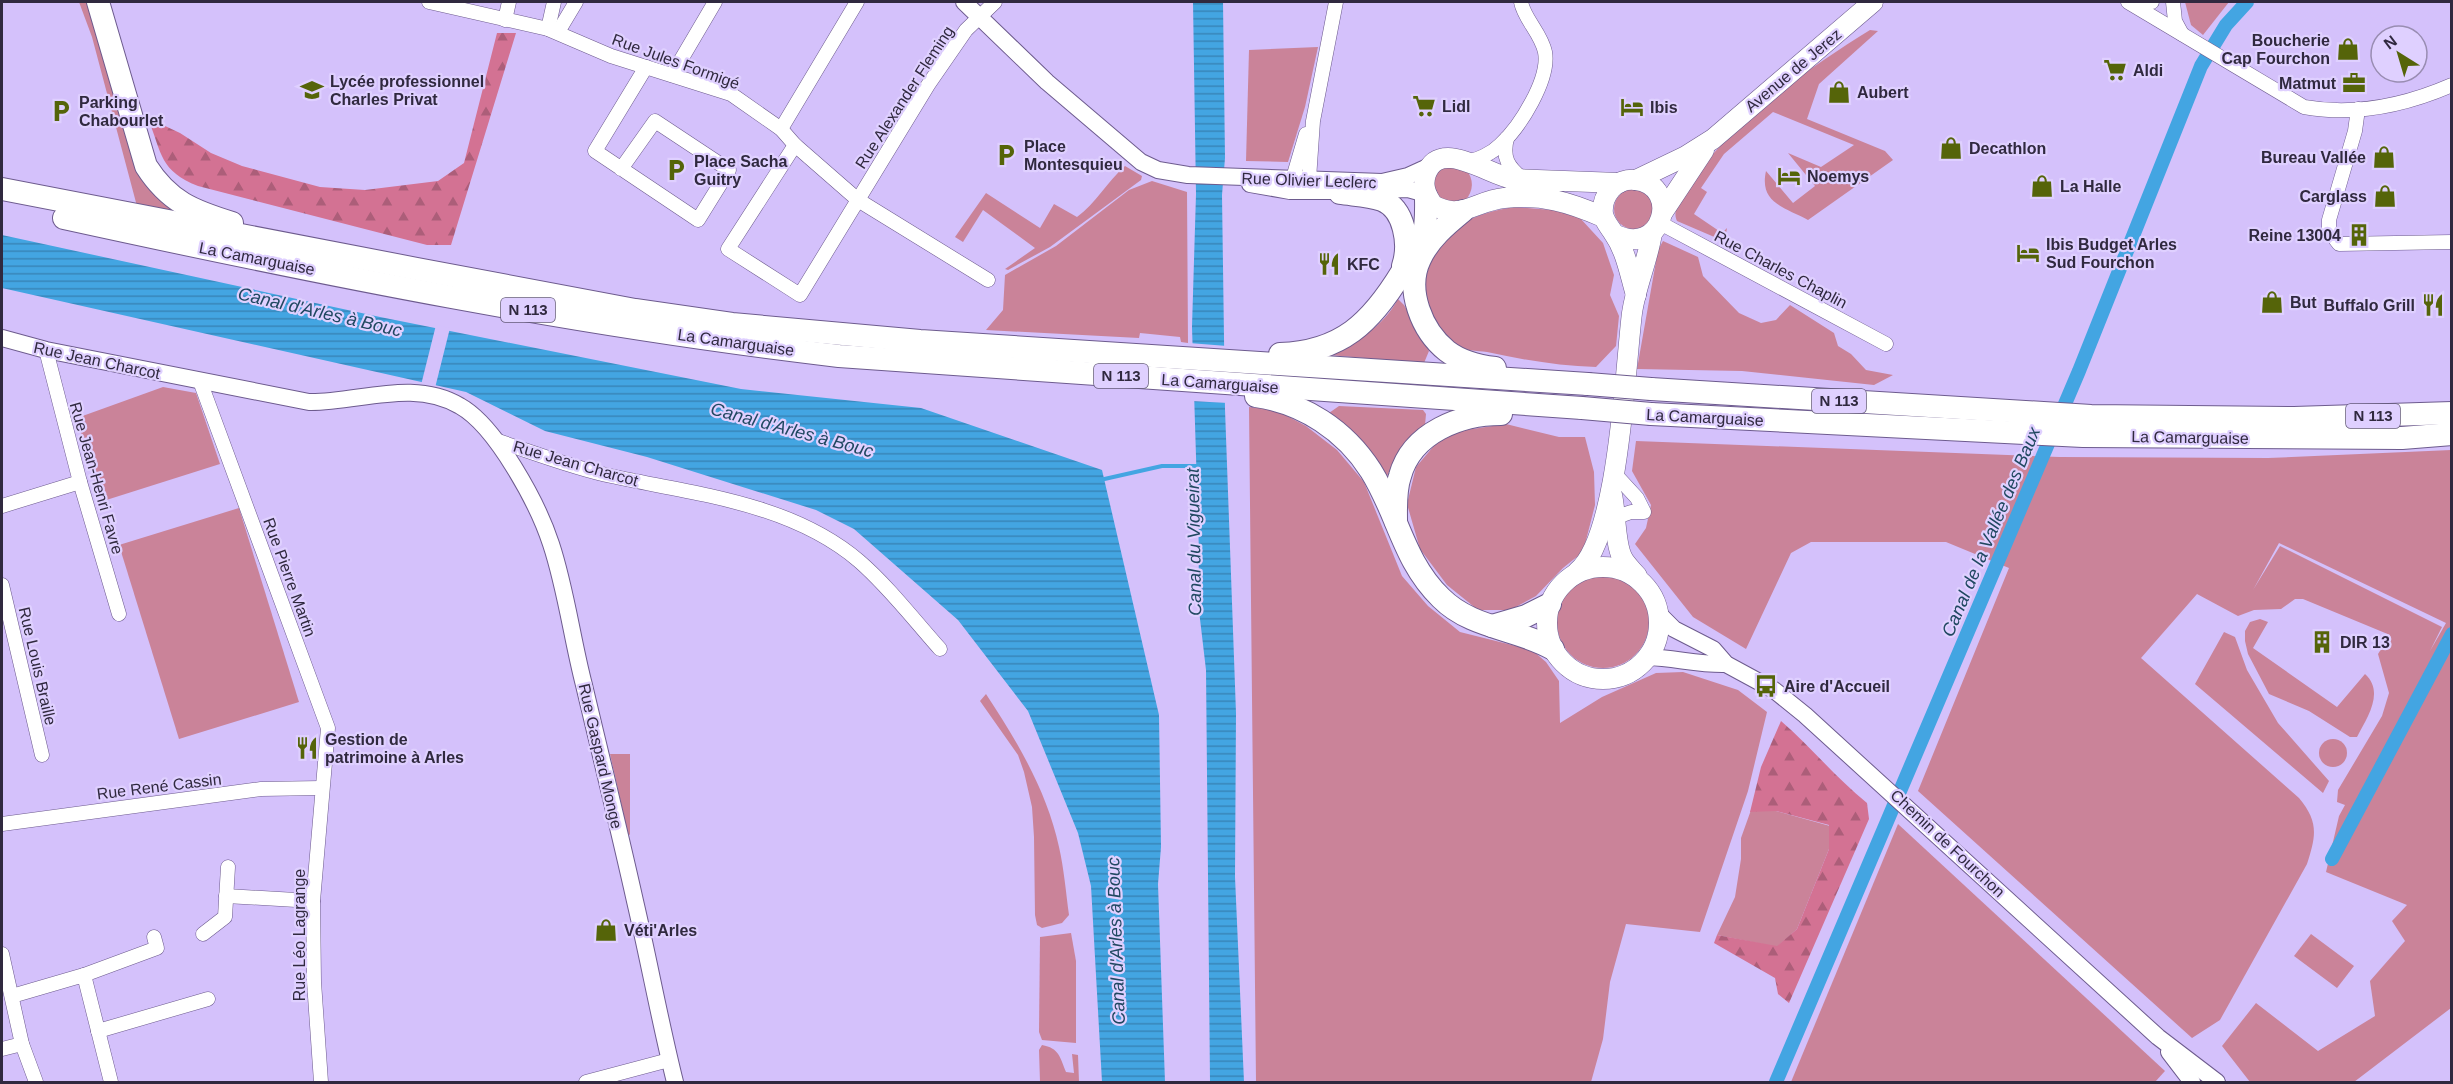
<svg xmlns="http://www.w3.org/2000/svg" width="2453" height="1084" font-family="Helvetica,sans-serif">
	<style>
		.green { fill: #ca8399; fill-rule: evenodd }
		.forest { fill: url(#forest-firs) }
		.water { fill: url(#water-rules) }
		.pier { fill: #d4c1fb }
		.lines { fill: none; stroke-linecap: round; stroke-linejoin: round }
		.stream { stroke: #43a5e2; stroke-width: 4 }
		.canal { stroke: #43a5e2; stroke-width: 14 }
		.minor-casing { stroke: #6d5b8e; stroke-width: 15 }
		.tertiary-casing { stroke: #6d5b8e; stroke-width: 18 }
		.secondary-casing { stroke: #6d5b8e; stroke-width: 21 }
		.trunk-casing { stroke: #6d5b8e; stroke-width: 24 }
		.minor { stroke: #fff; stroke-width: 14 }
		.tertiary { stroke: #fff; stroke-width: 16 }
		.secondary { stroke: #fff; stroke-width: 20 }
		.trunk { stroke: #fff; stroke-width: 22 }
		.trunk-bridge-casing { stroke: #6d5b8e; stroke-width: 24; stroke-linecap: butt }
		.trunk-bridge { stroke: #fff; stroke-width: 22 }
		.labels { text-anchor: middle; stroke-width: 4.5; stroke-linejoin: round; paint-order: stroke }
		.shield { fill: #dfd0ff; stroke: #645b79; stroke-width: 1.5 }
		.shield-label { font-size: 15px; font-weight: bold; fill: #30293f }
		.poi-label { font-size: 16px; font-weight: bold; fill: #30293f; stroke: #dfd0ff; text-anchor: start }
		.street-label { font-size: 16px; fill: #30293f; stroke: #dfd0ff }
		.water-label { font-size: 18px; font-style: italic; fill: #204861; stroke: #dfd0ff }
	</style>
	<defs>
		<pattern id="forest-firs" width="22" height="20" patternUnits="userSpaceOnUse" patternTransform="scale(1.5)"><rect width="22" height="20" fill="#d37293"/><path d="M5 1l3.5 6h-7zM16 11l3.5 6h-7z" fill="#ac5e79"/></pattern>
		<pattern id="water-rules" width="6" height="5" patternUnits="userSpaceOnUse" patternTransform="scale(1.5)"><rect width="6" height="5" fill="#43a5e2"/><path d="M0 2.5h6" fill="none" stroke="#3886b9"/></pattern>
	</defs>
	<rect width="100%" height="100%" fill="#d4c1fb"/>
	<g class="green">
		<polygon points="79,2 90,2 137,158 195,218 138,210 92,37"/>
		<polygon points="2185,2 2229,2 2203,35 2191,25"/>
		<path d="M 1870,30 L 1878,31 L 1819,84 L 1807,119 L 1885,151 L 1893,160 L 1808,220 C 1784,207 1759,203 1766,171 L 1793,203 L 1815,186 L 1788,153 L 1821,167 L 1854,145 L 1773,112 L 1724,154 L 1701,188 L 1707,192 L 1694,214 L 1722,233 L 1727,228 L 1725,239 L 1719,239 L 1677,221 C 1672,210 1680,201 1685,192 C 1726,125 1804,71 1870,30 Z"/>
		<polygon points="1318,47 1305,107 1288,162 1246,161 1249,50"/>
		<path d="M 1439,165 L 1466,169 C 1474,180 1474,190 1465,201 L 1437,203 L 1430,176 Z"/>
		<path d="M 1125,166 L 1142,176 L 1141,180 L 1050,247 L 1008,270 L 1005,269 L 1035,248 L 983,210 L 963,242 L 955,237 L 986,193 L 1040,228 L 1054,204 L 1077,217 C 1096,203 1107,182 1125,166 Z"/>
		<polygon points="1152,181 1187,192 1188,343 1181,342 1180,337 1140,333 1139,338 986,330 1003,310 1005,275 1056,246 1129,190"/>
		<circle cx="1634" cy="209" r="20"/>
		<path d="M 1514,207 L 1553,210 L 1580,218 L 1603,243 L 1614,275 L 1610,295 L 1619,316 L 1616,346 L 1596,367 C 1559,366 1524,360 1487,352 C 1477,351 1464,350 1455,346 C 1405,321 1422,249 1462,224 C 1478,214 1496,210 1514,207 Z"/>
		<polygon points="1663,241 1698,257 1703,276 1739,313 1761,323 1776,320 1790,305 1834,333 1838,346 1851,354 1866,370 1893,375 1874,385 1742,371 1637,369 1658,250"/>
		<path d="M 1398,299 L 1404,305 L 1429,351 L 1424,363 L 1329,355 C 1358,341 1382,328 1398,299 Z"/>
		<polygon points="163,387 196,393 220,464 100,502 77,418"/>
		<polygon points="1339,406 1423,410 1426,414 1425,425 1394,462 1387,476 1382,474 1329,413"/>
		<polygon points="1249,407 1276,410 1306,426 1337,450 1364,482 1402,576 1428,606 1460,632 1532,650 1546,662 1559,681 1560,723 1602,697 1656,673 1683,672 1738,690 1767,712 1748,791 1700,932 1626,924 1610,982 1603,1039 1591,1082 1256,1082"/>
		<polygon points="1506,424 1559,437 1585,437 1594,472 1595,505 1583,552 1563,568 1536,596 1510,610 1478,610 1447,585 1420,549 1407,504 1416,467 1438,441 1459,431"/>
		<path d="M 1636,441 L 2059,457 L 2268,458 L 2451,450 L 2451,1008 L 2354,1082 L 2250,1082 L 2222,1046 L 2256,1003 L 2318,1051 L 2375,1016 L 2370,981 L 2405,941 L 2392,921 L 2407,905 L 2326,872 L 2339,816 L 2345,805 L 2337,802 L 2338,790 L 2382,716 L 2389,693 L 2378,654 L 2390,635 L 2303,599 L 2295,599 L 2281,609 L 2254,610 L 2238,616 L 2197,594 L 2141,658 L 2299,798 C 2319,822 2316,836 2307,864 L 2220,1020 L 2192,1038 L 1918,791 L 2009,568 L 1946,542 L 1811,542 L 1791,553 L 1746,649 L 1693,617 L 1635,544 L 1646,528 L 1651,505 L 1632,471 ZM 2279,543 L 2446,623 L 2430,651 L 2442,627 L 2280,546 L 2253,590 Z"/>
		<polygon points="239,508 299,702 179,739 119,545"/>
		<circle cx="1603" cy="622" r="46"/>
		<path d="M 2260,619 L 2268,622 L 2253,648 L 2337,707 L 2365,674 C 2385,692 2367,718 2357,737 L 2350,737 L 2309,711 L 2269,694 L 2248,654 L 2245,641 L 2245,631 L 2250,622 Z"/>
		<polygon points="2224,632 2235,637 2247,670 2278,723 2329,781 2323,793 2195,684"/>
		<path d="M 986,694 C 1017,741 1047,791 1059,847 C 1064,869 1066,893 1069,915 L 1062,923 L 1042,928 L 1037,925 L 1035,915 L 1034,837 L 1032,807 L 1024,772 L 1018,755 L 980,701 Z"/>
		<circle cx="2333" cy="753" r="14"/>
		<polygon points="610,754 630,754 630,835 628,834"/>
		<polygon points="1751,810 1776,811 1830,826 1829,849 1797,929 1777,947 1717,935 1735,897 1741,859 1741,838"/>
		<polygon points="1898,824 2165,1071 2155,1082 1791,1082"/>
		<polygon points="1071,933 1076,961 1076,1043 1042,1040 1039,1032 1040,937"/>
		<polygon points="2311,934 2354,966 2337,988 2294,956"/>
		<path d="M 1042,1045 C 1059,1048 1060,1057 1066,1072 L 1074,1073 L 1072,1054 L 1078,1055 L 1079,1082 L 1040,1082 L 1039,1050 Z"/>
	</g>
	<g class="forest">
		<path d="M 497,33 L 516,33 L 451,245 L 427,245 L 198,186 C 160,171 162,154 148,118 L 180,133 L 211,153 L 242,166 L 320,187 L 365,190 L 438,181 L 464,163 Z"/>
		<path d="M 1781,721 C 1811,747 1836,778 1867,803 L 1869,819 L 1789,1003 L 1778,994 L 1775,978 L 1714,943 L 1717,935 L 1777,946 L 1797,929 L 1829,849 L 1829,825 L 1776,811 L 1750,812 L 1761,767 Z"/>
	</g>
	<g class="water">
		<polygon points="1193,2 1223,2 1225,158 1222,195 1225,409 1236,713 1235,877 1244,1082 1210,1082 1206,670 1198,602 1199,553 1192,327 1196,194"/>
		<polygon points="2,235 380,317 741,389 921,408 1102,470 1159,715 1161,847 1158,884 1165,1082 1102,1082 1091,886 1078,833 1028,711 958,620 854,529 816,510 647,457 545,431 466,392 2,288"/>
	</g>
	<g class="pier">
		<polygon points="436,325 450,328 435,388 421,385"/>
		<polygon points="1189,343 1227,346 1228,403 1191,401"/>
	</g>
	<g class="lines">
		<polyline class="stream" points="1100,480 1162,466 1199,466"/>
		<g class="canal">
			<polyline points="2332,859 2452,634"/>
			<polyline points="1776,1082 2079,371 2201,66 2226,25 2247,2"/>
		</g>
		<g class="minor-casing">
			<g id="minor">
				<polyline points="429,2 548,29 611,56 731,94 781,129 795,145 858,200 988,280"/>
				<path d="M 2128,2 L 2304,107 C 2354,116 2406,105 2452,85"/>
				<polyline points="2173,2 2175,21 2182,34"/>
				<polyline points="2131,3 2152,2"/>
				<polyline points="505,20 509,2"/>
				<polyline points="548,29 554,2"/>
				<polyline points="558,32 576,2"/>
				<polyline points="672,75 715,2"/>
				<polyline points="2358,109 2355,131 2329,220 2329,231 2339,244 2452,242"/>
				<polyline points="781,129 857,2"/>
				<path d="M 1507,138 C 1502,158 1508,167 1523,179"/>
				<polyline points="795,145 728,249 800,295 928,85 966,30 995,2"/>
				<path d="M 1468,162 C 1480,158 1491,154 1500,145 C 1520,127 1550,79 1545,52 C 1541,33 1524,19 1521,2"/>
				<polyline points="621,169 655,121 729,170 698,220 595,151 646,67"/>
				<polyline points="1293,178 1306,134"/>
				<polyline points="1309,179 1313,121 1336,2"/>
				<polyline points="1660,223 1886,344"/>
				<polyline points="46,350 80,482 119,614"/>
				<polyline points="200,381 328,728 313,901 314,982 321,1082"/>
				<path d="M 498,441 C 535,453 573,468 611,476 C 695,494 791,503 859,561 C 889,587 914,620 940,649"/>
				<polyline points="1614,473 1637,498 1644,512 1631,512 1617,517"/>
				<polyline points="2,506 80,482"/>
				<polyline points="2,585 42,755"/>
				<polyline points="2,824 261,789 321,788"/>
				<polyline points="226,896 313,901"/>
				<polyline points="203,934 225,917 228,867"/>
				<polyline points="2,954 22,1044 36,1082"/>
				<polyline points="84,975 157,948 154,937"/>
				<polyline points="12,996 84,975 111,1082"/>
				<polyline points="98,1031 208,999"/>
				<polyline points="2,1049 22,1044"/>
				<polyline points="586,1082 669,1060"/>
			</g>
		</g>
		<g class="tertiary-casing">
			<g id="tertiary">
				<polyline points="964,2 1047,82 1141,162 1158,170 1188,175 1382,182 1408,176 1430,166"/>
				<polyline points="1250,184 1290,191 1350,191"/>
				<polyline points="1381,190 1408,189 1426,194"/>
				<path d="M 2,338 L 46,350 L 309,402 C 358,403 413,378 460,406 C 496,426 538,504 551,544 C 566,589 572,639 584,685 C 601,757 619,829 635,901 C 649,961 660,1022 675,1082"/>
				<polyline points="1659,614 1674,629 1713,649 1726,664 1774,690 1805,715 2158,1037 2217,1082"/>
				<path d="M 1648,657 C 1675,658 1700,665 1726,664"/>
				<polyline points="2169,1052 2192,1082"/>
			</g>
		</g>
		<g class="secondary-casing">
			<g id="secondary">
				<polyline points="1636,180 1686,156 1713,139 1873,2"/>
				<polyline points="1663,212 1704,150"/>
				<path d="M 1603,217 C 1569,202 1542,194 1504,198 C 1475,201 1461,221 1433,205 C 1426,195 1422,186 1426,174 C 1440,137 1488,175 1513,179 L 1619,183"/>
				<path d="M 1614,234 C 1663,259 1682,186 1636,180 C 1627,179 1617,182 1611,189 C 1605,196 1602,205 1603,214 C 1605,223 1610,227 1614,234 C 1626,251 1630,275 1636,295"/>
				<path d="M 1612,495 C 1616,513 1615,543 1622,557 C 1625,564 1632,570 1637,576"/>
				<circle cx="1603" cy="623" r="56"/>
				<path d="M 1577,572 C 1619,539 1625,369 1632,313 C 1636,285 1648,260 1652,233"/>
			</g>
		</g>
		<g class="trunk-casing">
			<g id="trunk">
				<path d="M 98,2 L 146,166 C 169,202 193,211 232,223"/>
				<polyline points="2,189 417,269 635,310 732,324 920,341 1588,384"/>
				<path d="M 1340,193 C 1353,195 1369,195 1382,200 C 1405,209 1410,245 1403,266"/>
				<path d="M 1463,211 C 1446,225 1429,239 1420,259 C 1405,290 1422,331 1447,351 C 1460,361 1479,366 1495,368"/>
				<path d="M 64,218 C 320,274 579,326 839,356 L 1582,408"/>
				<path d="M 1280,354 C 1341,352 1371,323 1402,272 C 1409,262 1419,249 1423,237 C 1427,224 1426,209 1426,196"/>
				<polyline points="1651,389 2091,416 2294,418 2452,413"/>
				<path d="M 1256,396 C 1303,403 1345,430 1371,471 C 1398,514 1403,561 1441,598 C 1472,629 1517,628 1553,649"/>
				<polyline points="1651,414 2083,436 2402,438 2452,434"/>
				<path d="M 1396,522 C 1396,507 1395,490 1400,476 C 1412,432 1461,414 1501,414"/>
				<polyline points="1492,626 1526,616 1550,604"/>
			</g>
		</g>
		<use href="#minor" class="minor"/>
		<use href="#tertiary" class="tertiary"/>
		<use href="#secondary" class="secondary"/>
		<use href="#trunk" class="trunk"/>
		<g class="trunk-bridge-casing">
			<g id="trunk-bridge">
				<polyline points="1588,384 1651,389"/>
				<polyline points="1582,408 1651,414"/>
			</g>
		</g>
		<use href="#trunk-bridge" class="trunk-bridge"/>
	</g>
	<defs>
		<g id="shop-bare" transform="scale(1.8)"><path d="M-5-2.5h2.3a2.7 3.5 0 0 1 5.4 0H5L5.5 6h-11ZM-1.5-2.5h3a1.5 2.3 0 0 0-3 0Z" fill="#556409" stroke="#dfd0ff" stroke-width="2.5" paint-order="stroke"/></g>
		<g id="supermarket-bare" transform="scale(1.8)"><path d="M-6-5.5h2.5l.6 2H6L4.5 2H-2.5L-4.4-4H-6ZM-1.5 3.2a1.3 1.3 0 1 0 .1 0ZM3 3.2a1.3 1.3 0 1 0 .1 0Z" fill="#556409" stroke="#dfd0ff" stroke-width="2.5" paint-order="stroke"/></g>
		<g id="office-bare" transform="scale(1.8)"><path d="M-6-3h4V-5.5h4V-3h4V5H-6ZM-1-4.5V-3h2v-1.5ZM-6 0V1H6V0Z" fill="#556409" stroke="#dfd0ff" stroke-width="2.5" paint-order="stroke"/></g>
		<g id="school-bare" transform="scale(1.8)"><path d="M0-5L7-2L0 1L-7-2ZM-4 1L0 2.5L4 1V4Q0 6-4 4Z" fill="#556409" stroke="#dfd0ff" stroke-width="2.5" paint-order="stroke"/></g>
		<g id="hotel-bare" transform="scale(1.8)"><path d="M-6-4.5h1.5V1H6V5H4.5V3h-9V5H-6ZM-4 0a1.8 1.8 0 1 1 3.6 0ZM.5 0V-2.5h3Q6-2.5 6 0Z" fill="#556409" stroke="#dfd0ff" stroke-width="2.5" paint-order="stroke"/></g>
		<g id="parking-bare" transform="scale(1.8)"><path d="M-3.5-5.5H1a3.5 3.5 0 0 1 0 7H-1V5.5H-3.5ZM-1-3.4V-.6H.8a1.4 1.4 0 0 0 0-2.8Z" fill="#556409" stroke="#dfd0ff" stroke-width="2.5" paint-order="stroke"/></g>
		<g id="building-bare" transform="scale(1.8)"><path d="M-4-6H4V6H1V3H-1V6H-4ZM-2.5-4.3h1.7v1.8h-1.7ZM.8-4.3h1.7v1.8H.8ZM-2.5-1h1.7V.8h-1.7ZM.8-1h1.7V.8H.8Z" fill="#556409" stroke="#dfd0ff" stroke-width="2.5" paint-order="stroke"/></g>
		<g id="restaurant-bare" transform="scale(1.8)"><path d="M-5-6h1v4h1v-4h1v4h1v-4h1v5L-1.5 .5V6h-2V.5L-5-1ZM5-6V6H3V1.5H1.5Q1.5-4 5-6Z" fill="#556409" stroke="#dfd0ff" stroke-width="2.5" paint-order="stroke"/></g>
		<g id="bus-bare" transform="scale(1.8)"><path d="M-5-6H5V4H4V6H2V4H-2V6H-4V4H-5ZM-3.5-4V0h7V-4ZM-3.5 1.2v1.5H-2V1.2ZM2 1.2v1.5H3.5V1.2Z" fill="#556409" stroke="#dfd0ff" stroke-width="2.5" paint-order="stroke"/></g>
	</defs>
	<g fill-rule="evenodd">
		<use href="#shop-bare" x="2348" y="49"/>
		<use href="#supermarket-bare" x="2115" y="70"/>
		<use href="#office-bare" x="2354" y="83"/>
		<use href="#school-bare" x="312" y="90"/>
		<use href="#shop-bare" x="1839" y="92"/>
		<use href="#supermarket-bare" x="1424" y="106"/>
		<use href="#hotel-bare" x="1632" y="107"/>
		<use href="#parking-bare" x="61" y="111"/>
		<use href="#shop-bare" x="1951" y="148"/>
		<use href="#parking-bare" x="1006" y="155"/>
		<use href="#shop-bare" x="2384" y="157"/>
		<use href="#parking-bare" x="676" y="170"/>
		<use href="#hotel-bare" x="1789" y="176"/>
		<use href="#shop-bare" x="2042" y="186"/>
		<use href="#shop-bare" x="2385" y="196"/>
		<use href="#building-bare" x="2359" y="235"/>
		<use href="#hotel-bare" x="2028" y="253"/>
		<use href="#restaurant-bare" x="1329" y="264"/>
		<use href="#shop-bare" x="2272" y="302"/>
		<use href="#restaurant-bare" x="2433" y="305"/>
		<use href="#building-bare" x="2322" y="642"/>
		<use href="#bus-bare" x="1766" y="686"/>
		<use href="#restaurant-bare" x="307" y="748"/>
		<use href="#shop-bare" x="606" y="930"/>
	</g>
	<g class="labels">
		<g class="shield">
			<rect x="501" y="298" width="54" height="24" rx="4.5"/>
			<rect x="1094" y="364" width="54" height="24" rx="4.5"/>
			<rect x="1812" y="389" width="54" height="24" rx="4.5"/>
			<rect x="2346" y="404" width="54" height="24" rx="4.5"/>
		</g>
		<g class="shield-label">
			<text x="528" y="315">N 113</text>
			<text x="1121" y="381">N 113</text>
			<text x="1839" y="406">N 113</text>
			<text x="2373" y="421">N 113</text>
		</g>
		<g class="poi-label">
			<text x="2330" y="46" text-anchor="end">Boucherie<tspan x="2330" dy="18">Cap Fourchon</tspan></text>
			<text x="2133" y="76">Aldi</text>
			<text x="330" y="87">Lycée professionnel<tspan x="330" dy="18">Charles Privat</tspan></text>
			<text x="2336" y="89" text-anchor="end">Matmut</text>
			<text x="1857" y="98">Aubert</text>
			<text x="79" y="108">Parking<tspan x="79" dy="18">Chabourlet</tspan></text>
			<text x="1442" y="112">Lidl</text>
			<text x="1650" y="113">Ibis</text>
			<text x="1024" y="152">Place<tspan x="1024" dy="18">Montesquieu</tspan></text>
			<text x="1969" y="154">Decathlon</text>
			<text x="2366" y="163" text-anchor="end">Bureau Vallée</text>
			<text x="694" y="167">Place Sacha<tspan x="694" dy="18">Guitry</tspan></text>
			<text x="1807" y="182">Noemys</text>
			<text x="2060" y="192">La Halle</text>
			<text x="2367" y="202" text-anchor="end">Carglass</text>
			<text x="2341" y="241" text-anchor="end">Reine 13004</text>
			<text x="2046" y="250">Ibis Budget Arles<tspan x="2046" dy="18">Sud Fourchon</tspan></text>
			<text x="1347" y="270">KFC</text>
			<text x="2290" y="308">But</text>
			<text x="2415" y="311" text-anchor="end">Buffalo Grill</text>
			<text x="2340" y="648">DIR 13</text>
			<text x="1784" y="692">Aire d'Accueil</text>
			<text x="325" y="745">Gestion de<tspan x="325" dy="18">patrimoine à Arles</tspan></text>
			<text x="624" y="936">Véti'Arles</text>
		</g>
		<g class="street-label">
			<text transform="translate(676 61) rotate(20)" y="6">Rue Jules Formigé</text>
			<text transform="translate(1793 70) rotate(-40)" y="6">Avenue de Jerez</text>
			<text transform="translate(904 97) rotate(-57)" y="6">Rue Alexander Fleming</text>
			<text transform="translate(1309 180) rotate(2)" y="6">Rue Olivier Leclerc</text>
			<text transform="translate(257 258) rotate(11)" y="6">La Camarguaise</text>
			<text transform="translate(1781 269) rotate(28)" y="6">Rue Charles Chaplin</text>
			<text transform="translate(736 342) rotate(8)" y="6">La Camarguaise</text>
			<text transform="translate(97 360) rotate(12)" y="6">Rue Jean Charcot</text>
			<text transform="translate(1220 383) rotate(4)" y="6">La Camarguaise</text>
			<text transform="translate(1705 417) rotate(3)" y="6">La Camarguaise</text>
			<text transform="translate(2190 437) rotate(1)" y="6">La Camarguaise</text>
			<text transform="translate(576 463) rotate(16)" y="6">Rue Jean Charcot</text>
			<text transform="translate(97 478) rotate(74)" y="6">Rue Jean-Henri Favre</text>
			<text transform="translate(290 577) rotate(70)" y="6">Rue Pierre Martin</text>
			<text transform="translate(38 666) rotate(77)" y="6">Rue Louis Braille</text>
			<text transform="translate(601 756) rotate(77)" y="6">Rue Gaspard Monge</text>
			<text transform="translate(159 786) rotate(-7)" y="6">Rue René Cassin</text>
			<text transform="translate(1948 843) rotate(43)" y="6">Chemin de Fourchon</text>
			<text transform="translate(299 935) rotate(-90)" y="6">Rue Léo Lagrange</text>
		</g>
		<g class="water-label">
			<text transform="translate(320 312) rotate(13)" y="6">Canal d'Arles à Bouc</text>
			<text transform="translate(792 430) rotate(15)" y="6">Canal d'Arles à Bouc</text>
			<text transform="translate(1991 532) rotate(-67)" y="6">Canal de la Vallée des Baux</text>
			<text transform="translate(1194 542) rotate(-91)" y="6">Canal du Vigueirat</text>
			<text transform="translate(1116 941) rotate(-92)" y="6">Canal d'Arles à Bouc</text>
		</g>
	</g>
	<rect width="2453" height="1084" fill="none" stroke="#30293f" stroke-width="6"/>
	<g transform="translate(2399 54) rotate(323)"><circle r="28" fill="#dfd0ff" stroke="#998db2" stroke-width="1.5"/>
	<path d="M0-4.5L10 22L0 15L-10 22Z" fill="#556409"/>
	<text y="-9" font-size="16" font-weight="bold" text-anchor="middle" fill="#30293f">N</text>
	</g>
</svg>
